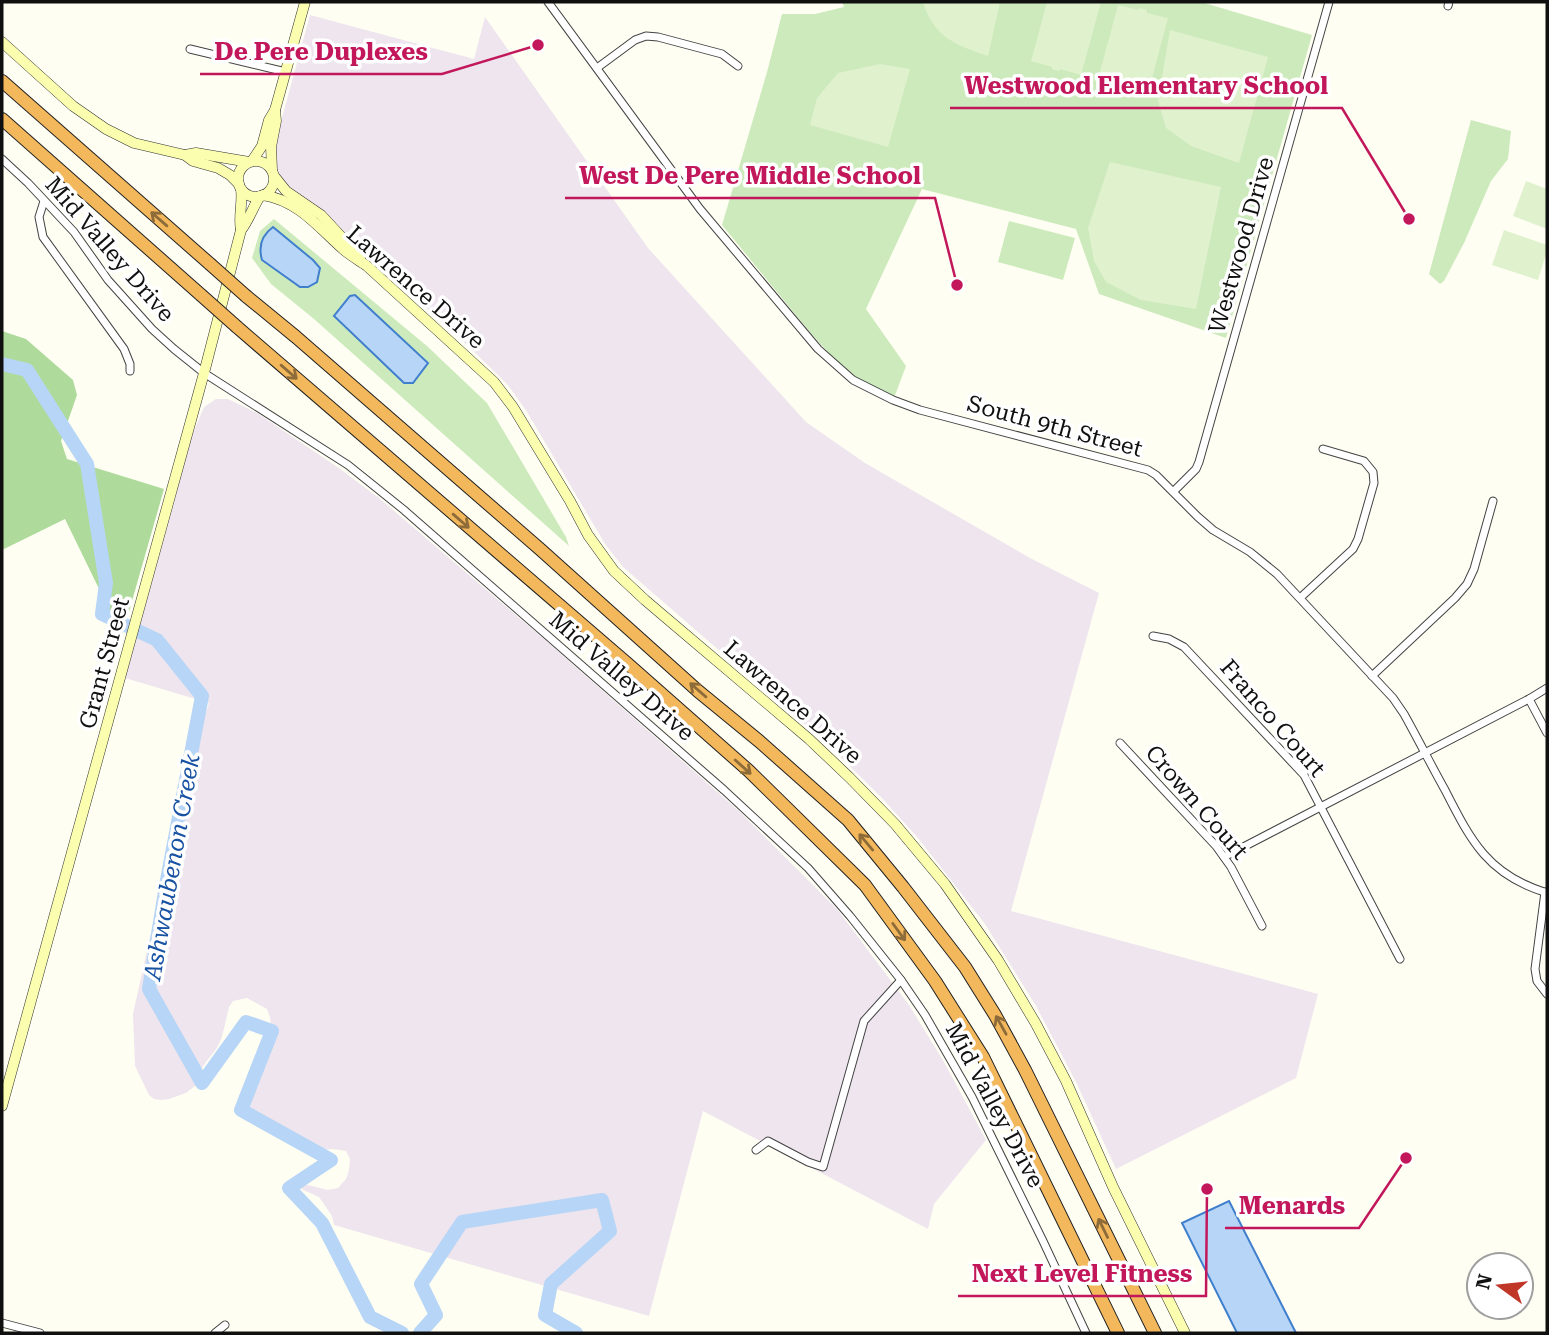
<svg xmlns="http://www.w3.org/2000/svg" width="1549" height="1335" font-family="'Roboto Serif',serif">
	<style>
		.industrial { fill: #eee5ee }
		.green { fill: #cdeabc }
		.forest { fill: #aedb9b }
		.pitch { fill: #e0f1cd }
		.water { fill: #b7d5f6; stroke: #3f7fcd; stroke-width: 2 }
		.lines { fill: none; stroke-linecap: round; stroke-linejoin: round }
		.river { stroke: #b7d5f6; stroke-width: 14 }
		.street-casing { stroke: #434343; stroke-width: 9 }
		.secondary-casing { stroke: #323232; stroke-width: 11 }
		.highway-casing { stroke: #212121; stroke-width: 14 }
		.street { stroke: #fff; stroke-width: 7 }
		.secondary { stroke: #fbfeae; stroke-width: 10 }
		.highway { stroke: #f3b75c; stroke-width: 12 }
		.highway-bridge-casing { stroke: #212121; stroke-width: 14; stroke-linecap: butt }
		.highway-bridge { stroke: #f3b75c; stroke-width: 12 }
		.oneway { stroke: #8d6c3a }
		.labels { text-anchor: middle; stroke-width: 7; stroke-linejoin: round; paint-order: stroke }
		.street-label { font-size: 23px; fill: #101010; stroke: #fff }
		.water-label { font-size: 24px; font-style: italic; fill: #1852a2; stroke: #fff }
		.leader { fill: none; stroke: #c2185b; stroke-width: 2.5 }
		.callout-dot { fill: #c2185b; stroke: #fff; stroke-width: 2.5 }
		.callout-label { font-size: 24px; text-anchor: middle; font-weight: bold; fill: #c2185b; stroke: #fff; stroke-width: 7; stroke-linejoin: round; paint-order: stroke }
	</style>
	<rect width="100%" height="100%" fill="#fffef3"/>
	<g class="industrial">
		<polygon points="310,15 474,59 485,17 648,248 806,422 865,463 1030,558 1099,593 1011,911 1318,994 1296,1078 1116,1169 1076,1082 1036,1006 985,924 918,838 881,797 825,742 623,567 605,544 527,412 508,385 467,345 361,249 326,212 287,185 280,175 276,165 275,152 277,136"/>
		<polygon points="216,399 228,399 257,413 336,466 379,498 544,639 739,811 837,909 909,1005 944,1062 986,1140 934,1204 928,1229 703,1111 649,1316 334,1225 332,1216 319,1197 299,1188 300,1185 304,1184 328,1190 338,1188 346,1179 349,1170 350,1159 346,1151 332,1149 323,1150 312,1147 246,1110 245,1108 244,1103 255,1082 266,1053 271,1026 270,1017 267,1009 247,998 233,1001 229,1007 222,1037 217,1048 203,1066 195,1086 186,1093 169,1099 161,1100 154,1099 149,1095 135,1066 133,1014 150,937 181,832 200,732 209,703 125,678 174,504 187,448 204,407"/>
	</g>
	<g class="green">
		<polygon points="842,2 1201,2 1312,35 1226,338 1099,294 1076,229 922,189 866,309 906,366 894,398 860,380 842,368 809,331 722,225 767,72 782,14 815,14 844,7"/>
		<polygon points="1471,120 1511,131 1508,159 1491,181 1464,243 1444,281 1440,284 1429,274"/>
		<polygon points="274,219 427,346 487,403 566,537 569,546 314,319 271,284 252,258 260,231"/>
		<polygon points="1009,221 1075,238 1063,280 998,262"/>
	</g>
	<polygon class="forest" points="2,331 26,339 73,380 77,395 61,441 67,459 164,489 122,636 65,519 2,550"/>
	<g class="pitch">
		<path d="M 923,2 L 1000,2 L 988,56 C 956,45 934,38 923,2 Z"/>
		<polygon points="1047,2 1101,2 1081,75 1060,69 1059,71 1052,69 1052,67 1031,61"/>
		<polygon points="1118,5 1138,10 1139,8 1147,10 1147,13 1168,18 1148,93 1127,87 1125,89 1119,87 1119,85 1098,79"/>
		<polygon points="1170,30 1268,57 1239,163 1191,146 1166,128 1158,101"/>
		<polygon points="880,64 910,69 888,147 810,125 817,98 838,73"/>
		<polygon points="1110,162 1221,187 1196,309 1141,300 1106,282 1094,261 1088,228"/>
		<polygon points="1526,181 1547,189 1547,229 1513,216"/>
		<polygon points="1504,230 1547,245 1547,251 1538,280 1492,265"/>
	</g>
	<g class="water">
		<path d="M 273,227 L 313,260 L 320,268 L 317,282 L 308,287 L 300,287 L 262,260 C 258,246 262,235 273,227 Z"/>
		<polygon points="355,295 428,363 413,383 404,383 334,316 350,296"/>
		<polygon points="1229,1201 1296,1333 1237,1333 1182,1223"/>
	</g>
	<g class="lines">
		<g class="river">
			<polyline points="2,364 27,370 87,464 106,583 102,614 157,640 202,696 167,880 149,989 202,1083 246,1022 272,1031 241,1110 331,1160 289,1188 322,1223 370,1317 402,1333"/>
			<polyline points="420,1333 436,1315 421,1284 462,1222 602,1200 610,1231 551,1284 545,1315 576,1333"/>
		</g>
		<g class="street-casing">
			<g id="street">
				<path d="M 548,2 L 700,209 L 818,349 L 853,380 L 893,400 L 920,410 L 1148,470 L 1156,475 L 1198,517 L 1213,530 L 1250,552 L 1277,574 L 1393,698 L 1404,714 C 1418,739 1431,765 1445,790 C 1471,841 1488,875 1547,893"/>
				<polyline points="1448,6 1449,2"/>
				<polyline points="190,49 286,72"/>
				<polyline points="597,68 635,40 646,36 658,37 722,54 738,66"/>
				<polyline points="2,159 28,183 74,232 108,280 152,329 174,349 204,373 348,465 404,510 724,790 808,868 850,916 901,980 925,1015 972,1097 1043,1241 1086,1333"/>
				<polyline points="44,201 39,217 43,237 124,349 130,364 130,371"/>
				<polyline points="1174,491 1196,469 1199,462 1329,2"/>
				<polyline points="1300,598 1353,549 1358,539 1374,483 1373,472 1364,461 1323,449"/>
				<polyline points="1153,636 1169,639 1184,647 1304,775 1400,959"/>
				<polyline points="1372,676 1455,598 1467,584 1474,569 1493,501"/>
				<polyline points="1529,699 1547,733"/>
				<polyline points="1120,743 1216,846 1231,867 1262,926"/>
				<polyline points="1224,857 1529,699 1547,688"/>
				<polyline points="1545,892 1535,969 1537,981 1547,994"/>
				<polyline points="756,1150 768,1141 808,1162 823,1167 864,1021 901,980"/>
				<polyline points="2,1323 40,1333"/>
				<polyline points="215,1333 225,1325"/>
			</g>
		</g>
		<g class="secondary-casing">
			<g id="secondary">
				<polyline points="2,42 73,106 106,129 134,143 185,155 193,161 218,168 230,175 239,184"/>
				<polyline points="185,155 196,153 249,162"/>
				<polyline points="252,161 262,146 269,120 275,110 305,2"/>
				<circle cx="256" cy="179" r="18"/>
				<polyline points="272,170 271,147 276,121 275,110"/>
				<polyline points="274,176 286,191 321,215 360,257"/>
				<path d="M 263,195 C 299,201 318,227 344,250 C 351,256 360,261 367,266 L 494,382 L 513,407 L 570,501 L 588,535 L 614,571 L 645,600 L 809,739 L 849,777 L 895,824 L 945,884 L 998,960 L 1036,1024 L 1066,1081 L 1113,1187 L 1185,1333"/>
				<path d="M 241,230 C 249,220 253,207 260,196"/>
				<path d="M 2,1106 L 204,373 L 241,230 C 238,217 243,203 241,189"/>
			</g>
		</g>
		<g class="highway-casing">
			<g id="highway">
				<polyline points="2,81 210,264"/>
				<polyline points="2,119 201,295"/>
				<polyline points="246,296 296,337 541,550 698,691 759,741 848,820 903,887 965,967 995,1015 1025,1070 1155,1333"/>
				<polyline points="237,327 629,665 749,771 865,885 935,981 983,1057 1118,1333"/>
			</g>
		</g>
		<use href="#street" class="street"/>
		<use href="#secondary" class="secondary"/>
		<use href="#highway" class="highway"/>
		<g class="highway-bridge-casing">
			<g id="highway-bridge">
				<polyline points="210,264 246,296"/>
				<polyline points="201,295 237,327"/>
			</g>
		</g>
		<use href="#highway-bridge" class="highway-bridge"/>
	</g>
	<defs><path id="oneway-shaft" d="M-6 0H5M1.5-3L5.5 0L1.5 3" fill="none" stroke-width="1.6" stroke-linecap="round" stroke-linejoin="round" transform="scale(1.75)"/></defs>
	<g class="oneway">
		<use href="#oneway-shaft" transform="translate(159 219) rotate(-139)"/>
		<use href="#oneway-shaft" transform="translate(289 372) rotate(41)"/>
		<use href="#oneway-shaft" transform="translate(461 521) rotate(41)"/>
		<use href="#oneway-shaft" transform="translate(698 690) rotate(-139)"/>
		<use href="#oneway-shaft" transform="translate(743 767) rotate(42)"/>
		<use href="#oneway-shaft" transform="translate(866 842) rotate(-130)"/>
		<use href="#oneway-shaft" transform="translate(899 932) rotate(54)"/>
		<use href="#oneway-shaft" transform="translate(1001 1025) rotate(-119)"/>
		<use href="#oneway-shaft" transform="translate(1103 1228) rotate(-116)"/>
	</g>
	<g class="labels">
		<g class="street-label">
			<text transform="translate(1241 245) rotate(-74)" y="8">Westwood Drive</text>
			<text transform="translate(110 249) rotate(49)" y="8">Mid Valley Drive</text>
			<text transform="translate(416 287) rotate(41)" y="8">Lawrence Drive</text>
			<text transform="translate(1055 426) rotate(15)" y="8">South 9th Street</text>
			<text transform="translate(104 663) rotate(-75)" y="8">Grant Street</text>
			<text transform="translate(622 676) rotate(41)" y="8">Mid Valley Drive</text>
			<text transform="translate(793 702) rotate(41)" y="8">Lawrence Drive</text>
			<text transform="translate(1273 718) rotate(49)" y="8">Franco Court</text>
			<text transform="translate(1197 802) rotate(49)" y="8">Crown Court</text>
			<text transform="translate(995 1105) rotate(62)" y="8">Mid Valley Drive</text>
		</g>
		<g class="water-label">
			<text transform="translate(172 867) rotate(-80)" y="8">Ashwaubenon Creek</text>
		</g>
	</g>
	<path class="leader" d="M538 45L442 74H200M1409 219L1342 108H950M957 285L935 198H565M1406 1158L1359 1228H1225M1207 1189L1206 1296H958"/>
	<g class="callout-dot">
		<circle cx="538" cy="45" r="7"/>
		<circle cx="1409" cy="219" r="7"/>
		<circle cx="957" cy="285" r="7"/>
		<circle cx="1406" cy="1158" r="7"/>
		<circle cx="1207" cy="1189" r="7"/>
	</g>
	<g class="callout-label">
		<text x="321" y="60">De Pere Duplexes</text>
		<text x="1146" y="94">Westwood Elementary School</text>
		<text x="750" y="184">West De Pere Middle School</text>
		<text x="1292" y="1214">Menards</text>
		<text x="1082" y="1282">Next Level Fitness</text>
	</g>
	<rect width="1549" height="1335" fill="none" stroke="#101010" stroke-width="7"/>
	<g transform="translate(1500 1286) rotate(285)"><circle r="33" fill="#ffffff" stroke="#9f9f9f" stroke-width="2"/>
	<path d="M0-5L12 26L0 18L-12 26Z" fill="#c03627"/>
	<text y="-10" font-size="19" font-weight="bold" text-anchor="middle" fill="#101010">N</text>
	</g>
</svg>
